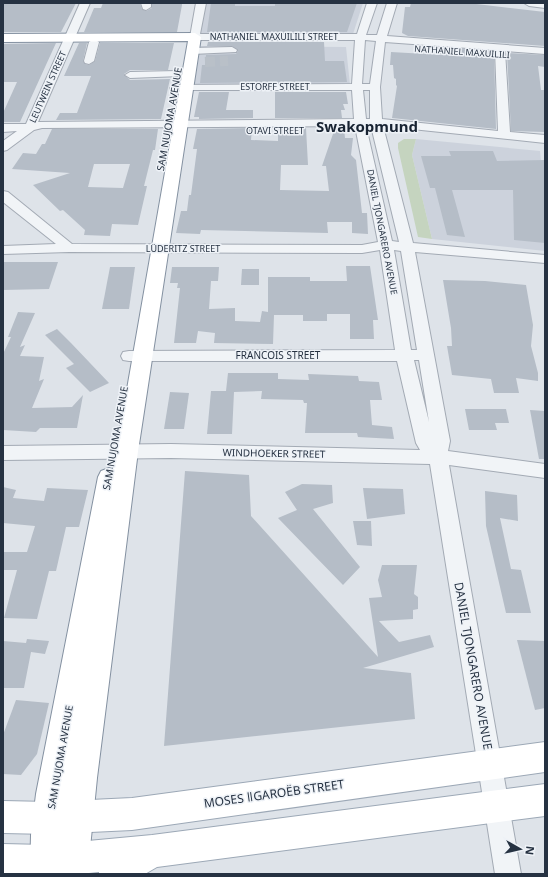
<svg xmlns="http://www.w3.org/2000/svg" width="548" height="877" font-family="'Noto Sans',sans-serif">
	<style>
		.built { fill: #ccd2dc }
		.green { fill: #c5d4bf }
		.building { fill: #b5bdc7; fill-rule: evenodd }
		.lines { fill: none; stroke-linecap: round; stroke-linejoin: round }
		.minor-tunnel { stroke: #b9c0c8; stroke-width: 10; stroke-dasharray: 10 5; stroke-linecap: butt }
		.minor-casing { stroke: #a3aab4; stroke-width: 2 }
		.major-casing { stroke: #9ca8b6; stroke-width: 2 }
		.highway-casing { stroke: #8491a1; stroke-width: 2 }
		.minor { fill: #f1f4f7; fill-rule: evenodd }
		.major { fill: #fff; fill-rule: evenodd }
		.highway { fill: #fff; fill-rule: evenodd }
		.labels { text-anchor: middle; stroke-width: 3; stroke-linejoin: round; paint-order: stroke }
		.far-street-label { font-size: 9px; fill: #263242; stroke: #eef2f7 }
		.street-label { font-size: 10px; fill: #263242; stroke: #eef2f7 }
		.near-street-label { font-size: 12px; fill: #263242; stroke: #eef2f7 }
		.far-town-label { font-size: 15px; font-weight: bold; fill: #182332; stroke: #eef2f7 }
	</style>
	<rect width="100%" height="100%" fill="#dee3e9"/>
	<g class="built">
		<polygon points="205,3 363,3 353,34 349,35 200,35"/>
		<polygon points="201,46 346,47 350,85 194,85"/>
		<polygon points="416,139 540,151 545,212 545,251 432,239 412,155"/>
	</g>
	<polygon class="green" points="404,139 416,139 412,155 432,239 418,237 398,148 398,143"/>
	<g class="building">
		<polygon points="3,3 76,3 61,32 3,32"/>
		<polygon points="103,3 140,3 142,9 146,11 152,8 152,3 182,3 182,5 177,32 84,32 94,8 101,8"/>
		<polygon points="211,3 235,3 235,6 275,6 275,3 357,3 347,32 207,32"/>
		<polygon points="411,3 468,3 545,12 545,46 408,36 402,33 405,7 410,7"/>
		<polygon points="208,42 324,42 325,61 344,61 347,82 200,83 202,65 205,65 206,55 236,54 238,51 232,46 207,46"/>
		<polygon points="56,43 20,122 3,122 3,113 17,82 3,82 3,44"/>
		<polygon points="79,43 87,43 83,61 85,64 89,65 95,61 100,43 174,43 168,70 130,70 124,74 130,80 170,79 161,119 56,120 60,113 77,113 91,76 64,76"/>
		<polygon points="428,47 494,51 496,129 392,118 397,86 396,85 396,79 394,78 393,65 390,65 391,52 443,55"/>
		<polygon points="507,53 545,55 545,67 538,66 541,90 545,90 545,132 511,131"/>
		<polygon points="199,92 229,92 226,110 253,110 253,118 199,119 199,117 194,117"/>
		<polygon points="275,92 346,92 348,104 343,104 345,110 341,110 342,118 275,118"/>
		<polygon points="252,128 251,140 278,141 278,128 306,128 308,165 281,165 280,190 329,191 326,166 322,166 335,128 344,128 345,138 353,138 351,155 356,160 362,213 367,213 368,234 352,233 352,222 327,222 328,233 201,230 200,234 176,233 181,211 187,211 189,195 191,195 197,149 193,149 197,129"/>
		<path d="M 52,129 L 158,129 L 155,150 L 153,150 L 144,186 L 147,186 L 138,225 L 112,224 L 110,236 L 84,235 L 85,230 L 63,210 L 60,211 L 33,185 L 70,173 L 12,169 L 23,153 L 36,154 L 42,144 L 45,144 ZM 94,164 L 130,164 L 123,188 L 88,187 Z"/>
		<polygon points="449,151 493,151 497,161 545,160 545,243 514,240 513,190 452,190 465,237 447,235 435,188 430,188 421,156 451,156"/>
		<polygon points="3,262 58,262 49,289 3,290"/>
		<polygon points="346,266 370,266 378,320 373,320 374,339 350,339 350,314 327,314 327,321 303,321 303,315 274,315 273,344 214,343 215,333 198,331 196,343 174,343 180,288 177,288 178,283 170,283 172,267 219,267 218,281 211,281 209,309 235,308 235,321 260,322 262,311 268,312 268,277 310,277 310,281 347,281"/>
		<polygon points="110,267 135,267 129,309 102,309"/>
		<polygon points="242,269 259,269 259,285 241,285"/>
		<polygon points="443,280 485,281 526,285 533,325 531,346 538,373 538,381 516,378 519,393 494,393 491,379 452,375 447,346 452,346 451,328"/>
		<polygon points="18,312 35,313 20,347 25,345 20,356 44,357 39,381 44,379 32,408 72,407 83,395 77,428 40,428 36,432 3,430 3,354 11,337 8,337"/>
		<polygon points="57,329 71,343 109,383 90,392 66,368 74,364 45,335"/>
		<polygon points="228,373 278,373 278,379 309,380 308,374 358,376 359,381 379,382 382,400 370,400 372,425 392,427 394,439 358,437 357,433 305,433 307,403 304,403 303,400 261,399 262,391 234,392 232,434 207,434 211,391 226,391"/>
		<polygon points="170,392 189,393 184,429 164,429"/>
		<polygon points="465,409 506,409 509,423 495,423 497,430 469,430"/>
		<polygon points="530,410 545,411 545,459 539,459"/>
		<polygon points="185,471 249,475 251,516 378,657 369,598 382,597 378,580 382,565 417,565 414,594 418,597 418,609 413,610 413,619 379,621 399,642 430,635 434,647 363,668 411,673 415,719 164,746"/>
		<polygon points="302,484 332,485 333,503 313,509 360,567 343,585 278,518 297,510 285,492"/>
		<polygon points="3,487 16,490 13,498 44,501 47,488 88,490 79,527 66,527 56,571 49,571 37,619 4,618 17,570 3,570 3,552 27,552 35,526 3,523"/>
		<polygon points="363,488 403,489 405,514 367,519"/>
		<polygon points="485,491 517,495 518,521 500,518 511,569 521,570 531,613 506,613 486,526"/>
		<polygon points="353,521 371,521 372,546 357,545"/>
		<polygon points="27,639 49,641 45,654 31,652 24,688 3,688 3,641 26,643"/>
		<polygon points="517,640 545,641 545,708 535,710"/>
		<polygon points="16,700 49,703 37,754 21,775 3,774 3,735"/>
	</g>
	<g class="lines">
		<polyline class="minor-tunnel" points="205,62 228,61"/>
		<g class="minor-casing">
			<g id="minor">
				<path d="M 80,3 L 90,3 L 38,122 L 354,119 L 352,90 L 171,90 L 170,88 L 175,85 L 352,84 L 355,40 L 195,40 L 190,37 L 196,3 L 206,3 L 200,34 L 357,34 L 367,3 L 377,3 L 366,35 L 377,35 L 387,3 L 397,3 L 387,36 L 545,48 L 545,54 L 505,51 L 510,132 L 545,135 L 545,143 L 383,126 L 413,243 L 545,255 L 545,263 L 415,252 L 450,441 L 448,451 L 545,464 L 545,478 L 449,465 L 521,874 L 495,874 L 430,464 L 171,458 L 3,460 L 3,446 L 171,444 L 420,450 L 416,443 L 397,361 L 129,361 L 123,360 L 121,356 L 123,352 L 129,351 L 395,350 L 380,250 L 362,253 L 69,252 L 3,254 L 3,246 L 56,244 L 3,202 L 3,191 L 8,192 L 72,244 L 362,245 L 378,242 L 355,126 L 42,128 L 34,130 L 7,150 L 3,151 L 3,141 L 17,131 L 3,132 L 3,124 L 26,124 ZM 365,40 L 376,41 L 370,84 L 362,84 ZM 385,42 L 495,50 L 498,131 L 382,119 L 380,87 ZM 363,90 L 370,90 L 370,119 L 366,119 ZM 366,126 L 371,126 L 399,242 L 392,241 ZM 394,250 L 401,251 L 417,350 L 411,350 ZM 414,360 L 419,360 L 429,422 Z"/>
				<polygon points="141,3 151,3 151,7 146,10 143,9"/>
				<polygon points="524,3 545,3 545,8 529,6"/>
				<polygon points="94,39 99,42 94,61 89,64 85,63 84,61 89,42"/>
				<polygon points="232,47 237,50 236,52 192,54 187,51 192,48"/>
				<polygon points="177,71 181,72 182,74 181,76 130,78 125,75 130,72"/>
			</g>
		</g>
		<g class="major-casing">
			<g id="major">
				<polygon points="545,742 545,772 132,830 49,834 3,833 3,801 49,802 132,798"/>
				<polygon points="545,784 545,816 157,867 145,874 99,874 99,872 79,874 3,874 3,844 45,845 152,835"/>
			</g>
		</g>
		<g class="highway-casing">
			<polygon id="highway" points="195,33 201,37 138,451 97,778 89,858 84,874 30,874 31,835 36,794 98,477 101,471 109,468 113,469 188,41 3,42 3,34"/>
		</g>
		<use href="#minor" class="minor"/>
		<use href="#major" class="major"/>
		<use href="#highway" class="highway"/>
	</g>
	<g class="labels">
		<g class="far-street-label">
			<text x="274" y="40">NATHANIEL MAXUILILI STREET</text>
			<text transform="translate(462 52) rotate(4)" y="3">NATHANIEL MAXUILILI</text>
			<text transform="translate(48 87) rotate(-66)" y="3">LEUTWEIN STREET</text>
			<text x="275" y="90">ESTORFF STREET</text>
			<text x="275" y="134">OTAVI STREET</text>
			<text transform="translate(382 232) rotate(79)" y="3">DANIEL TJONGARERO AVENUE</text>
			<text x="183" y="252">LÜDERITZ STREET</text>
		</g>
		<g class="street-label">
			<text transform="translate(169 119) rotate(-80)" y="4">SAM NUJOMA AVENUE</text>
			<text x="278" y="359">FRANCOIS STREET</text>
			<text transform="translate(115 438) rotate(-80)" y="4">SAM NUJOMA AVENUE</text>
			<text transform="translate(274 453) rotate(1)" y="4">WINDHOEKER STREET</text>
			<text transform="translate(60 757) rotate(-80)" y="4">SAM NUJOMA AVENUE</text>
		</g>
		<g class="near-street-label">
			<text transform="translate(473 666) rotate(80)" y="4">DANIEL TJONGARERO AVENUE</text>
			<text transform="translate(274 794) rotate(-8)" y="4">MOSES ǁGAROËB STREET</text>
		</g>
		<g class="far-town-label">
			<text x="367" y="132">Swakopmund</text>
		</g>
	</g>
	<rect width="548" height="877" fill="none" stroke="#263242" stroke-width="8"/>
	<g transform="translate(520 849) rotate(98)" stroke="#eef2f7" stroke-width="3" paint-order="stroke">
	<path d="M0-3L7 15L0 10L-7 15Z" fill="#263242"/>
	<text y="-6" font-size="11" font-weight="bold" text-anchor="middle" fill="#263242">N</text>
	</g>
</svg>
